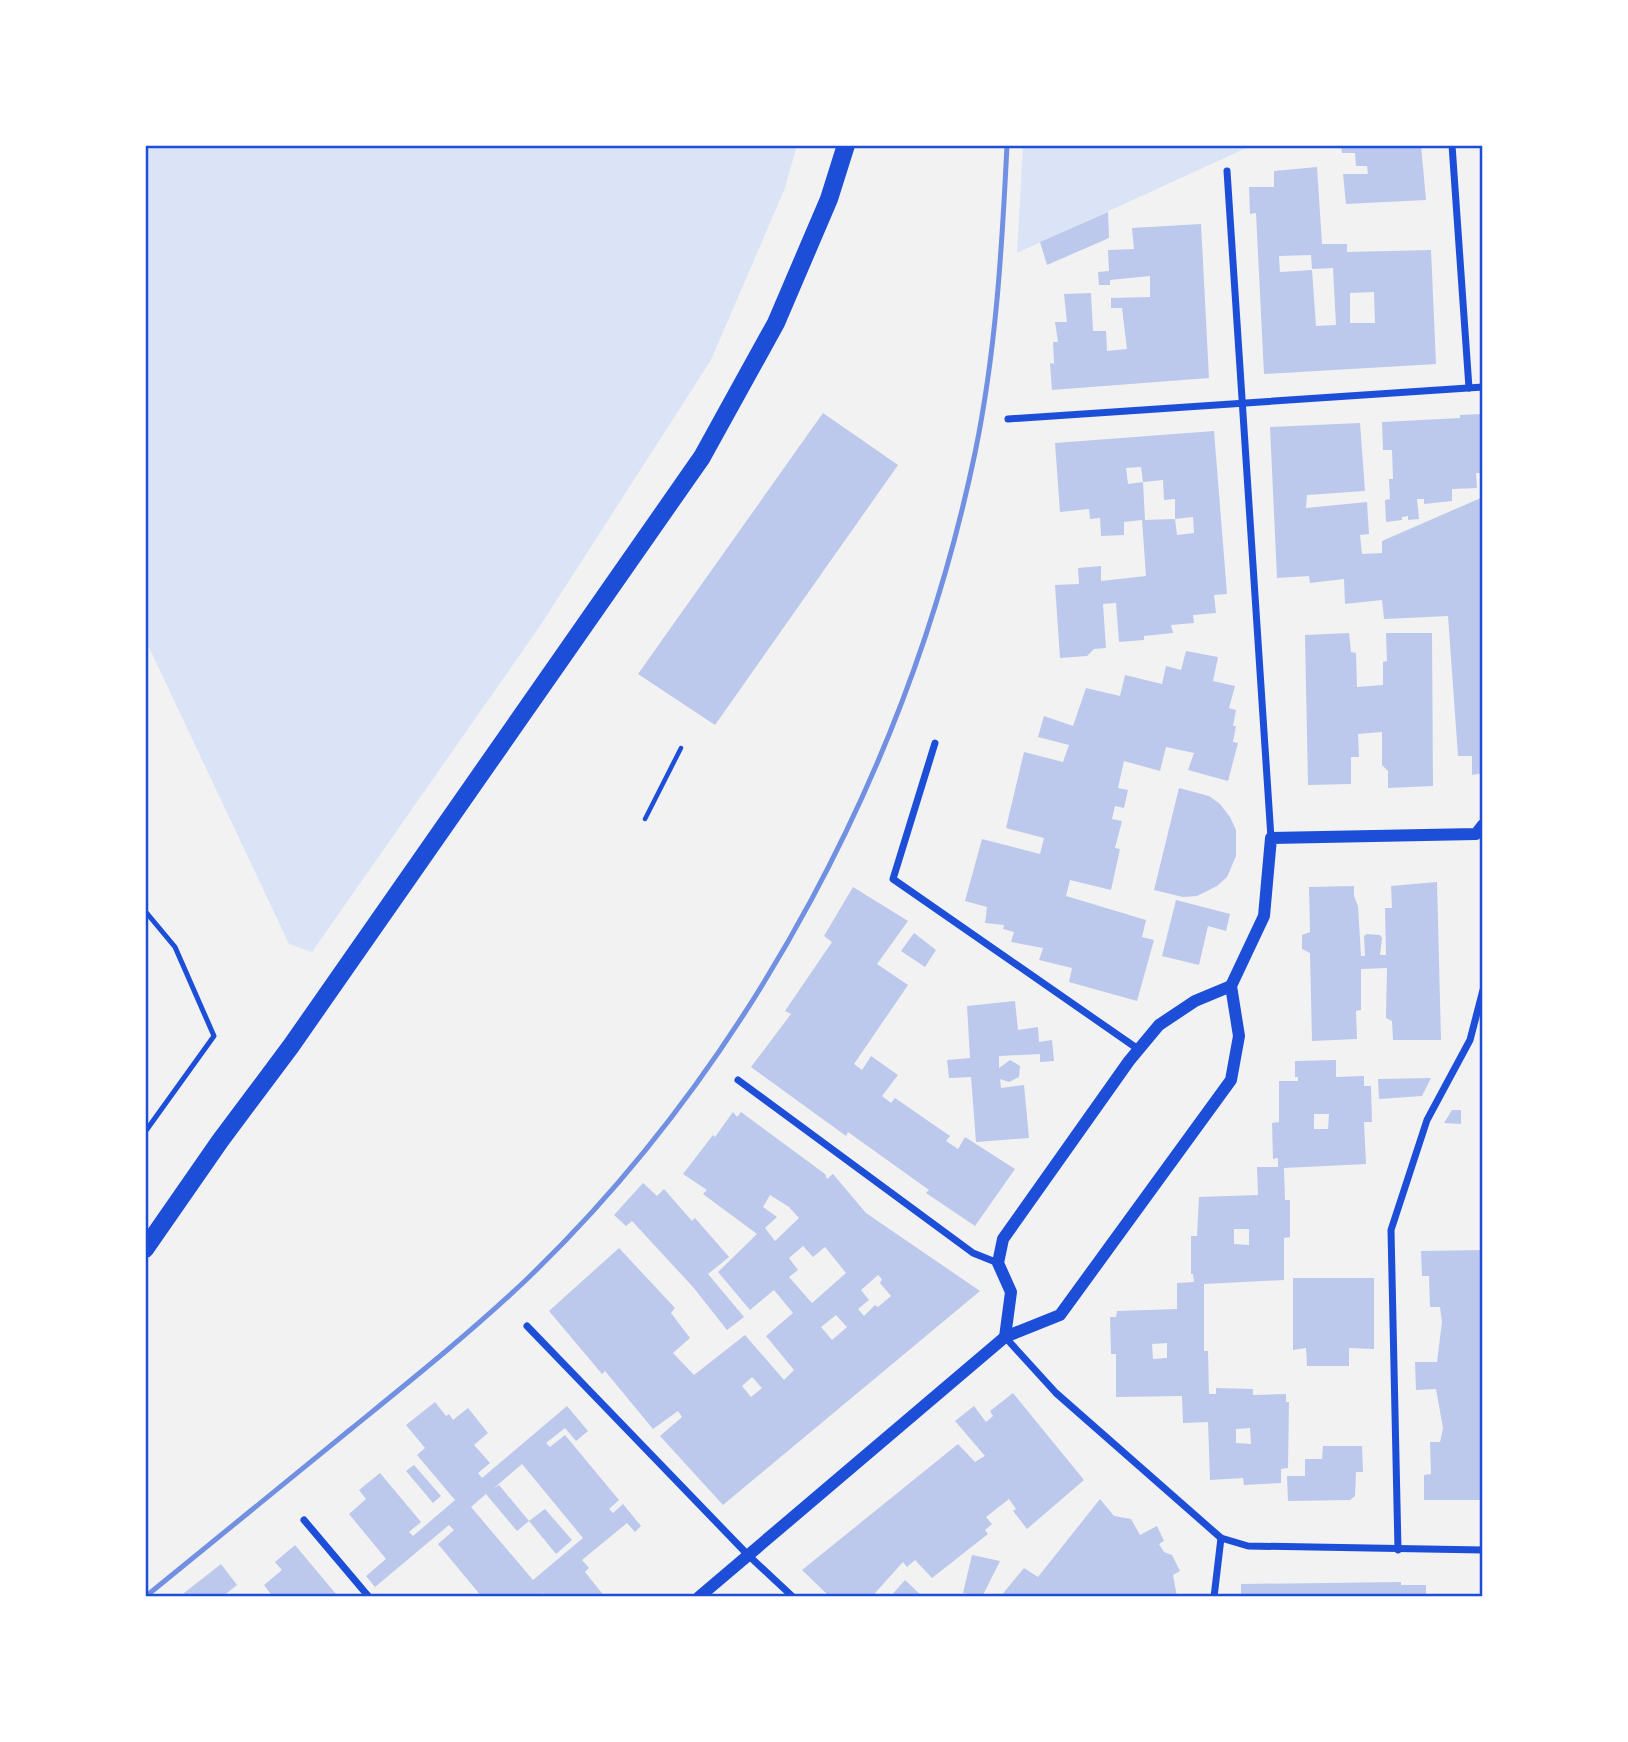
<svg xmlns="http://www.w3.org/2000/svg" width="1628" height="1742" font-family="'Source Sans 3',sans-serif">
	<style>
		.green { fill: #dbe4f7 }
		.building { fill: #bdc9ec; fill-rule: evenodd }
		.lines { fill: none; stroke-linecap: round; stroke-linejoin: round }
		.path { stroke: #1d4ed8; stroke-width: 4.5 }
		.service { stroke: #1d4ed8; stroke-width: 5 }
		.minor { stroke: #1d4ed8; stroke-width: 7 }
		.tertiary { stroke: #1d4ed8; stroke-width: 12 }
		.primary { stroke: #1d4ed8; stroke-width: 18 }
		.rail { stroke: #7290e2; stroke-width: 5 }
		.neatline { fill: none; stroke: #1d4ed8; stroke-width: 2.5 }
	</style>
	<rect width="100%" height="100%" fill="#f2f2f2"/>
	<g class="green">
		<polygon points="145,145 797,145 785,188 711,360 540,626 312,952 289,944 145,639"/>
		<polygon points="1023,145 1253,145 1017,253"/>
	</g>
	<g class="building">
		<polygon points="1341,145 1421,145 1426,200 1346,204 1343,174 1368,174 1367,166 1356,166 1355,153 1342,153"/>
		<path d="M 1317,167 L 1322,244 L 1347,244 L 1347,252 L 1431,250 L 1436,364 L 1264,374 L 1256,213 L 1250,214 L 1249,187 L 1274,187 L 1274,171 ZM 1311,255 L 1312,269 L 1333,268 L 1336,325 L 1316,326 L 1312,270 L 1280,272 L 1279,256 ZM 1374,292 L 1375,323 L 1350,323 L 1350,293 Z"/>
		<polygon points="1108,212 1109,238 1047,265 1040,242"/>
		<polygon points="1201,224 1209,378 1052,390 1050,363 1054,364 1053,342 1058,342 1055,322 1067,322 1064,294 1091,293 1093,331 1106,331 1107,351 1127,349 1122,308 1111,308 1111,298 1150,297 1150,276 1110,280 1110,285 1099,285 1098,272 1109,271 1108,250 1134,249 1132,228"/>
		<polygon points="823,413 898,465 715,725 638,674"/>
		<polygon points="1483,414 1483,473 1476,473 1477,488 1452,489 1452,501 1424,504 1424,499 1417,499 1419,519 1408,520 1408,516 1402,517 1402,520 1386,522 1385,500 1390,499 1389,479 1393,479 1392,450 1383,450 1382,422 1460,418 1460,415"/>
		<polygon points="1360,423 1365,491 1307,495 1306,508 1367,502 1369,534 1360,535 1362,554 1382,553 1382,541 1483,497 1483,773 1472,775 1472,756 1458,756 1448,616 1384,619 1382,600 1345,604 1344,579 1310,583 1309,576 1277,578 1270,427"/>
		<path d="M 1214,431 L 1227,594 L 1214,595 L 1216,613 L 1193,615 L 1194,623 L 1171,625 L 1173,633 L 1144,636 L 1144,640 L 1119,642 L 1116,603 L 1103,604 L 1106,648 L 1094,649 L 1087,656 L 1060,658 L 1055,585 L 1079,584 L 1078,568 L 1101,566 L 1101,581 L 1146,576 L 1142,520 L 1124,522 L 1124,535 L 1101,536 L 1100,518 L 1090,519 L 1089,509 L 1060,512 L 1055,443 ZM 1141,467 L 1143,482 L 1163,480 L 1164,500 L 1175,499 L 1175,519 L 1145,520 L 1143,482 L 1128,484 L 1126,468 ZM 1193,517 L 1194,533 L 1177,535 L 1175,519 Z"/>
		<polygon points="1349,633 1351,652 1356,653 1357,687 1383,685 1383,662 1387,661 1386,633 1432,633 1433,786 1388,788 1388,771 1382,765 1382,732 1358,734 1359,757 1351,757 1351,784 1308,785 1305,635"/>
		<polygon points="1186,651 1218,657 1213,681 1235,686 1229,708 1236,710 1233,726 1236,726 1233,742 1238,743 1228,781 1188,770 1194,753 1166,747 1160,771 1124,761 1118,788 1128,790 1124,808 1115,806 1112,819 1122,821 1115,848 1120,849 1111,890 1070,880 1066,896 1146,920 1142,937 1154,940 1137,1001 1069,982 1072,968 1039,960 1043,948 1011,942 1014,932 1003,929 1004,925 985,923 987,907 965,901 982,839 1040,854 1044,838 1006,828 1024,752 1063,762 1069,745 1038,737 1044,716 1073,726 1086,688 1120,696 1125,675 1162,684 1166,666 1181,670"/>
		<polygon points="1179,788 1209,796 1220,804 1230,817 1236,830 1236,856 1227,877 1217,886 1197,896 1183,897 1154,890"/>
		<polygon points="1437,882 1441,1040 1393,1040 1392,1021 1386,1018 1387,968 1361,969 1361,1010 1356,1011 1357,1039 1312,1041 1310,953 1302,949 1302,935 1310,932 1309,887 1354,886 1354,896 1358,906 1361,956 1365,956 1364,936 1367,934 1380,935 1382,938 1380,955 1386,955 1385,908 1392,908 1391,886"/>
		<polygon points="853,887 908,921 877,964 908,985 854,1064 862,1070 871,1056 898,1075 882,1096 891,1103 895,1098 950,1136 946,1141 958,1149 965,1137 1015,1169 975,1226 926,1193 929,1190 848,1132 846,1136 751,1067 791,1014 785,1011 832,942 824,936"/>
		<polygon points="1176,900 1230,914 1226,931 1208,926 1199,965 1162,956"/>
		<polygon points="914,933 936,950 925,967 901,951"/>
		<polygon points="1015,1001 1018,1030 1038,1027 1039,1042 1052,1040 1054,1061 1040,1062 1040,1054 999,1056 999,1068 1010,1060 1020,1066 1019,1077 1009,1082 1000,1079 1001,1088 1024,1085 1029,1138 976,1142 971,1077 949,1078 947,1060 970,1058 967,1006"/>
		<path d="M 1336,1060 L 1336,1077 L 1364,1076 L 1364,1086 L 1371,1086 L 1372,1122 L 1364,1122 L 1366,1164 L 1284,1168 L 1285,1200 L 1290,1200 L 1290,1237 L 1284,1238 L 1284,1280 L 1204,1284 L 1204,1351 L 1208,1351 L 1209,1394 L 1216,1394 L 1216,1388 L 1253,1389 L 1253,1395 L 1286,1394 L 1286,1402 L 1289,1402 L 1288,1468 L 1281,1469 L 1281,1483 L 1244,1485 L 1243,1478 L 1210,1480 L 1208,1422 L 1183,1423 L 1182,1396 L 1116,1397 L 1116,1354 L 1111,1354 L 1110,1317 L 1116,1317 L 1117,1311 L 1177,1309 L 1177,1283 L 1194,1282 L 1193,1274 L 1191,1274 L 1191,1236 L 1197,1236 L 1199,1197 L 1258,1195 L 1257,1167 L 1278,1167 L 1278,1158 L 1273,1159 L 1272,1123 L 1279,1122 L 1279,1081 L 1298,1081 L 1298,1077 L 1295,1077 L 1295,1061 ZM 1314,1114 L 1329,1114 L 1328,1129 L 1314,1129 ZM 1234,1229 L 1249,1229 L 1249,1245 L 1234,1244 ZM 1167,1343 L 1167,1358 L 1153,1359 L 1152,1344 ZM 1250,1428 L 1251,1444 L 1236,1443 L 1236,1429 Z"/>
		<polygon points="1431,1078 1422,1096 1379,1099 1378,1079"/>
		<polygon points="1452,1110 1461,1110 1461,1124 1444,1123"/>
		<path d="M 733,1112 L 737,1117 L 741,1112 L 825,1174 L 827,1179 L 833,1174 L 866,1213 L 980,1291 L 723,1505 L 660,1436 L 682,1417 L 678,1411 L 653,1429 L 605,1371 L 602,1374 L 549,1311 L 619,1248 L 675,1308 L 671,1313 L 690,1338 L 673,1353 L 694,1375 L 745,1335 L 784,1380 L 794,1370 L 766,1336 L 793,1313 L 774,1290 L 750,1310 L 718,1272 L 757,1234 L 703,1194 L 707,1190 L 683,1174 L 713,1135 L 715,1137 ZM 770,1195 L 789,1207 L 799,1218 L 775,1241 L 765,1228 L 777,1217 L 763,1207 ZM 803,1246 L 813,1257 L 825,1247 L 846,1273 L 812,1303 L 789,1277 L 798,1270 L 789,1258 ZM 878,1275 L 882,1279 L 880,1283 L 891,1296 L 878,1307 L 875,1305 L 864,1316 L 858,1309 L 869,1300 L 861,1290 ZM 836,1315 L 847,1327 L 832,1340 L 821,1327 ZM 752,1377 L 762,1388 L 751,1397 L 742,1386 Z"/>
		<polygon points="643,1183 657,1196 664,1189 692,1221 695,1218 729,1257 708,1274 744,1317 727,1330 693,1287 632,1221 626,1226 614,1215"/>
		<polygon points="1483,1250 1483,1500 1424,1500 1424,1475 1431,1474 1430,1442 1440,1442 1443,1428 1436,1389 1416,1390 1415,1362 1437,1362 1442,1322 1440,1307 1430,1307 1429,1276 1422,1276 1421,1251"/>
		<polygon points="1293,1278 1374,1278 1374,1349 1349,1348 1349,1366 1307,1366 1306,1348 1293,1350"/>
		<polygon points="1013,1393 1084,1480 1027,1529 1013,1511 1016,1509 1009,1499 986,1517 992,1524 985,1530 988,1534 932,1578 915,1560 907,1567 903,1562 875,1593 879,1597 830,1597 802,1570 958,1444 975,1462 985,1456 955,1421 974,1406 986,1422 993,1416 990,1411"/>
		<path d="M 435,1402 L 446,1416 L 449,1414 L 453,1420 L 468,1408 L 488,1433 L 474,1445 L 490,1463 L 478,1473 L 482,1478 L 567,1406 L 588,1431 L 576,1441 L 565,1428 L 546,1443 L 550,1447 L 565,1435 L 619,1500 L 609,1509 L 613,1513 L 623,1504 L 641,1526 L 635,1532 L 627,1523 L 582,1560 L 589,1568 L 585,1572 L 605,1597 L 546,1597 L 543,1593 L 539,1597 L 510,1597 L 509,1595 L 506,1597 L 482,1597 L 438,1544 L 454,1530 L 449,1525 L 375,1587 L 366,1576 L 386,1559 L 349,1514 L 366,1499 L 359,1490 L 380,1473 L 421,1522 L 409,1532 L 413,1536 L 455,1500 L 417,1455 L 425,1448 L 406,1425 ZM 522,1464 L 583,1538 L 533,1580 L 471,1507 L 486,1494 L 517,1531 L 529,1521 L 499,1485 L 493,1489 Z"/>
		<polygon points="1323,1446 1362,1446 1363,1472 1356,1472 1355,1496 1350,1500 1288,1501 1287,1476 1305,1476 1305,1459 1322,1459"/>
		<polygon points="414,1465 441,1496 433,1503 406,1471"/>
		<polygon points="1100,1499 1114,1516 1131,1519 1140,1535 1157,1526 1164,1541 1159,1544 1164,1552 1172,1555 1180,1571 1173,1575 1177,1597 1000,1597 1024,1568 1038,1577"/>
		<polygon points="545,1509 572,1540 556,1554 529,1521"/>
		<polygon points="295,1545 336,1594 333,1597 273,1597 264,1585 282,1570 275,1562"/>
		<polygon points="972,1555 1000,1561 982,1597 963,1593"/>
		<polygon points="221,1564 237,1585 222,1597 187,1597 184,1593"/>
		<polygon points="905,1580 923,1597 890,1597"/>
		<polygon points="1401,1582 1401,1585 1426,1585 1426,1597 1241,1597 1241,1584"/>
	</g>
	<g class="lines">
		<polyline class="path" points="645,819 681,748"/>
		<polyline class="service" points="145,911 175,947 214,1036 145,1132"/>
		<g class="minor">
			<polyline points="1452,145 1469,388"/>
			<polyline points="1227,171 1271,838"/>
			<polyline points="1008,419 1483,387"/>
			<polyline points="935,743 893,879 1138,1049"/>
			<polyline points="738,1080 973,1253 998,1263"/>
			<polyline points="527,1326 748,1555 793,1597"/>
			<polyline points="1005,1337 1056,1393 1221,1538 1248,1546 1483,1550"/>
			<polyline points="304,1520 369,1597"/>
			<polyline points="1398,1550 1391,1230 1427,1120 1470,1040 1483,990"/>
			<polyline points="1214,1597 1221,1538"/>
		</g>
		<g class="tertiary">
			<polyline points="1005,1337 1011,1292 998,1263 1003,1239 1129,1061 1159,1025 1195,1001 1231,986"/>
			<polyline points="699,1597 1005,1337 1060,1315 1231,1080 1239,1036 1231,986 1264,916 1271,838 1476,834 1483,825"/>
		</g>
		<polyline class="primary" points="145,1249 220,1141 291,1046 702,457 776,323 829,199 846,145"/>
		<path class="rail" d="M 145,1597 C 214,1541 282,1485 351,1429 C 410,1381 470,1333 526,1280 C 752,1063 911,759 975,453 C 996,351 1002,248 1007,145"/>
	</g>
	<rect width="1628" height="1742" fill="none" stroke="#ffffff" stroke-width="294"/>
	<rect x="147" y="147" width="1334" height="1448" class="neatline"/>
</svg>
